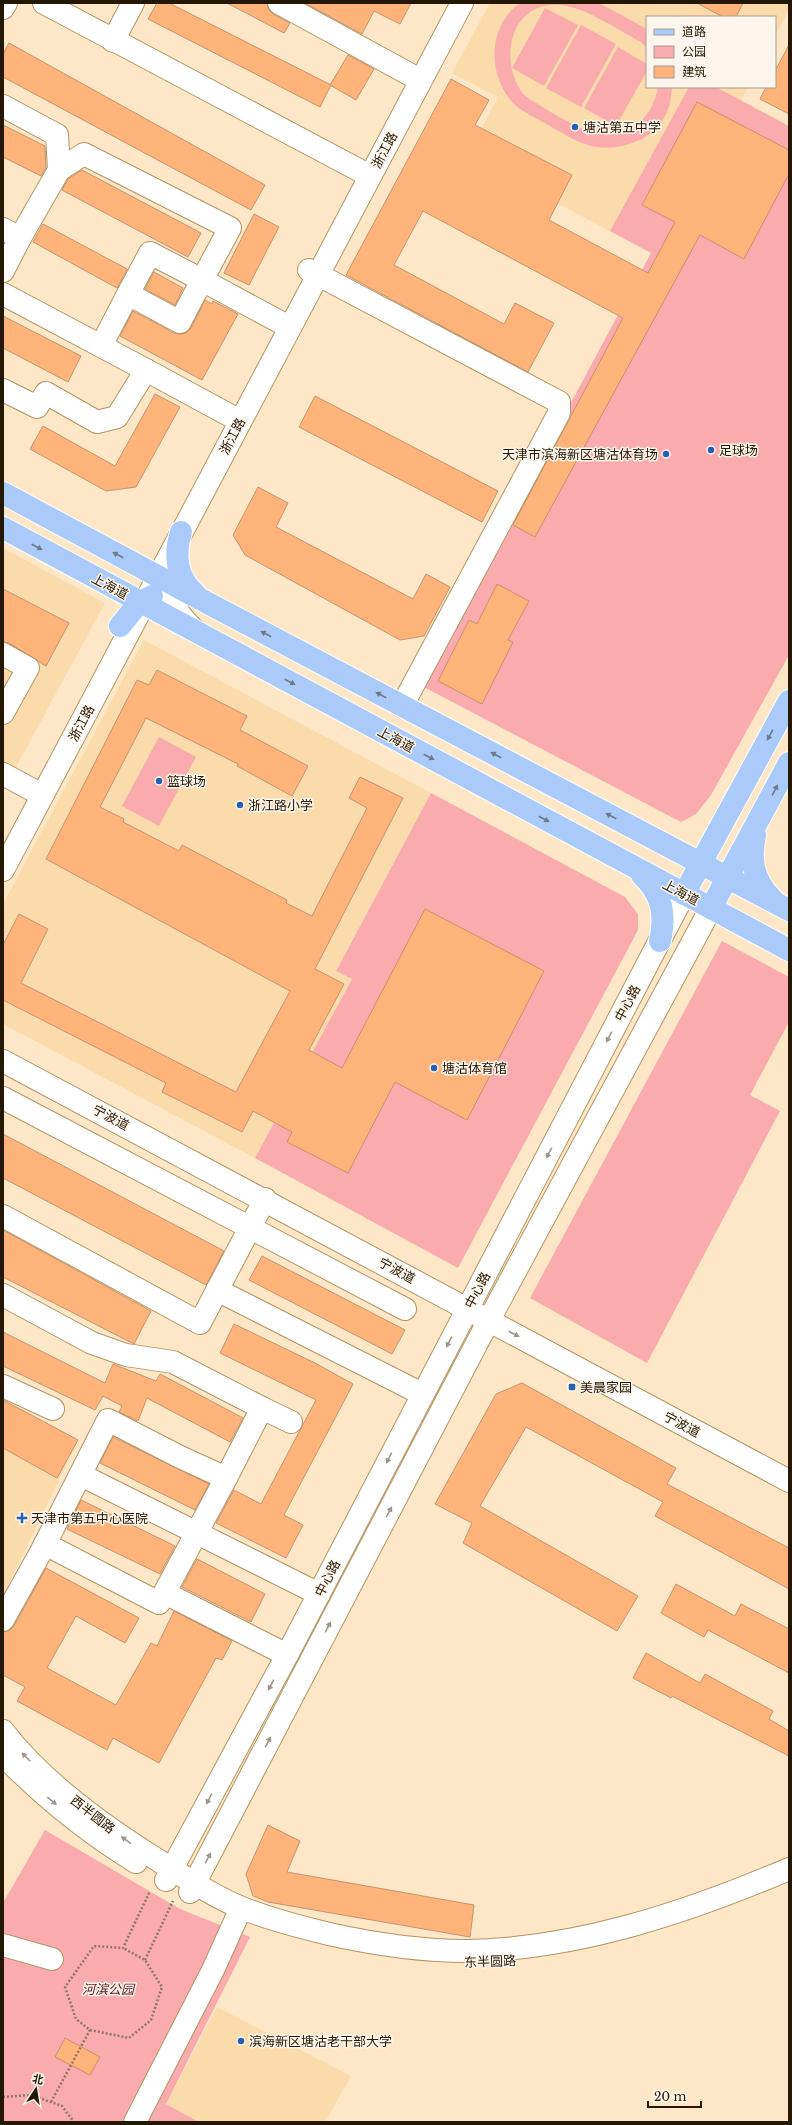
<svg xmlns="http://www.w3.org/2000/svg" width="792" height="2125" font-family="'Libre Baskerville','Noto Sans SC',serif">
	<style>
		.built { fill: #fbdbab }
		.green { fill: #faabae }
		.building { fill: #feb37b; stroke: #c5936e }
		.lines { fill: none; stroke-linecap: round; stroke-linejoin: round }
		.minor-casing { stroke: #b59360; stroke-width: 24 }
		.major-casing { stroke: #fff; stroke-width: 24 }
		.path { stroke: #8c7a61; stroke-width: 2.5; stroke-dasharray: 2 2; stroke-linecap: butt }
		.minor { stroke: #fff; stroke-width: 22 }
		.major { stroke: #aacbf9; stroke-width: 22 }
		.oneway { fill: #6e7a8a }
		.oneway2 { fill: #9c978e }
		.poi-dot { fill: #2361b3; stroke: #fef6ec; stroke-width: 1.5 }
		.labels { text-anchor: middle; stroke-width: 3; stroke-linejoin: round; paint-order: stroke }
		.poi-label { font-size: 13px; fill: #241703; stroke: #fef6ec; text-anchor: start }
		.street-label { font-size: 13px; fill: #241703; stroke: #fef6ec }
		.park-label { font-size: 13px; font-style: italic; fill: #5e1721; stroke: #fef6ec }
	</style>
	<rect width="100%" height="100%" fill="#fde7c7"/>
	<g class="built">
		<polygon points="490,3 789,3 789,10 775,36 775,17 647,17 647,87 689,87 610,231 467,156 498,97 452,73"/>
		<polygon points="716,87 748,87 740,101"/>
		<polygon points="3,548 105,603 3,791"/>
		<polygon points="144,640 431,793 336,970 352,979 255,1158 3,1024 3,904"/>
		<polygon points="3,1399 78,1440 3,1596"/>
		<polygon points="217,2007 351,2076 325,2122 199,2122 166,2104"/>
	</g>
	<g class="green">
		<path d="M 520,3 L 599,3 L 647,29 L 647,48 L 641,42 C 618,30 587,8 561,5 C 510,0 497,61 524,95 C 535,103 578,129 591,132 C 626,141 652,121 658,87 L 672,87 C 671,97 670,107 665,116 C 652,142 615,153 588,145 C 574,141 561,132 548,125 C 537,118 521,112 512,102 C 487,73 488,26 520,3 Z"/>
		<polygon points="545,8 578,25 544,86 512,68"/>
		<polygon points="581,25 616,44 581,107 546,88"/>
		<polygon points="618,47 647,64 647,71 616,126 584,108"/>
		<polygon points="689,87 716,87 789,126 789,655 711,795 696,814 681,822 420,685 651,253 610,231"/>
		<polygon points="159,737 196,757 159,826 122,806"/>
		<polygon points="431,793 625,897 638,914 638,930 458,1268 255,1158 352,979 336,971"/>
		<polygon points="722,941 789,977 789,1022 750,1095 780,1111 647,1363 530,1298"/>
		<polygon points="45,1830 180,1909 250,1937 166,2104 199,2122 3,2122 3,1903"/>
	</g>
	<g class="building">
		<polygon points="157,3 169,3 331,85 320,107 148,19"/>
		<polygon points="227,3 267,3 268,9 273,14 290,23 284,33"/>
		<polygon points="305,3 411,3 400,24 374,11 362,34"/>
		<polygon points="697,3 743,3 736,17 723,17"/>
		<polygon points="9,43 265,185 251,210 3,77 3,54"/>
		<polygon points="789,45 789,114 760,99 766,87 775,87 775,71"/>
		<polygon points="348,55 374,69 356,100 330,85"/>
		<polygon points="451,79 489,100 475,125 572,175 549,220 648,273 675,222 642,205 697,102 789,150 789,174 744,259 700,235 535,537 513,525 623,318 423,211 394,265 504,324 515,303 554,323 528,372 346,275"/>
		<polygon points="3,125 45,146 46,167 41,176 3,157"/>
		<polygon points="82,170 201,233 188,257 62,190 68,179"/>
		<polygon points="254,214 279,227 249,285 224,273"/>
		<polygon points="43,224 127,269 117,288 33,242"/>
		<polygon points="154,272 183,288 175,305 145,289"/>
		<polygon points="205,300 212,304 213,301 238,314 202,380 120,336 133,311 174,333 180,334 186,333 191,328"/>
		<polygon points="3,316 81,356 68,382 3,348"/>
		<polygon points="155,394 180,407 136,487 106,491 30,449 43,426 115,466"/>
		<polygon points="315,396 498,491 482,522 299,427"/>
		<polygon points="258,487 288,503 276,527 413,599 426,574 450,587 424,636 400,640 245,555 233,535"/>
		<polygon points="497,584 529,601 508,640 513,642 482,704 438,681 469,620 477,624"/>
		<polygon points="3,589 69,623 46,666 9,643 3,642"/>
		<polygon points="157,670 247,716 240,730 308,766 292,796 237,766 238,764 146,718 100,807 124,819 123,822 179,851 182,845 287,900 286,903 312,916 367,808 349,798 360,777 403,798 315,969 344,984 309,1050 342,1068 425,909 544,971 467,1120 395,1082 348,1173 287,1142 292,1132 253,1111 242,1132 162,1092 166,1083 3,1000 3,945 19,914 48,929 21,983 236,1092 290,991 46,859 137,680 149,685"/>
		<polygon points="3,1134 224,1251 206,1285 3,1178"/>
		<polygon points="3,1230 151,1311 134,1344 3,1277"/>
		<polygon points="262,1256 405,1330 392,1354 249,1280"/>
		<polygon points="234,1324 315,1363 353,1384 284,1515 303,1525 286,1558 216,1523 234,1490 261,1504 316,1400 220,1353"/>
		<polygon points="3,1332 105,1383 113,1364 156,1381 160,1374 243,1418 230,1442 147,1398 138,1421 119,1412 122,1406 103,1396 95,1410 3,1366"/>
		<polygon points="522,1383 676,1468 667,1484 789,1548 789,1589 655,1516 663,1502 526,1427 480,1506 638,1596 617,1631 463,1543 472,1523 435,1504 496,1394"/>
		<polygon points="3,1400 78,1440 57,1478 3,1448"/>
		<polygon points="113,1437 209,1484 195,1510 100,1463"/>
		<polygon points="81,1500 175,1546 160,1574 67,1529"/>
		<polygon points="197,1559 265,1594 251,1622 182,1587"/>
		<polygon points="46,1568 139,1618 125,1643 76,1616 47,1668 116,1705 151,1643 157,1646 174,1611 232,1641 222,1660 216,1658 159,1763 113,1738 107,1750 17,1701 25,1687 3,1675 3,1632 9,1631 14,1626"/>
		<polygon points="676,1584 735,1616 741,1604 789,1629 789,1673 708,1630 704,1637 661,1613"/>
		<polygon points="646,1653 700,1683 705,1674 773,1711 769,1719 789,1731 789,1756 672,1696 671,1698 633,1678"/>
		<polygon points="268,1825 300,1841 287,1872 474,1905 470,1937 268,1902 253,1896 246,1874"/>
		<polygon points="65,2038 100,2057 90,2075 55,2057"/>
	</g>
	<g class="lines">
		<g class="minor-casing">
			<g id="minor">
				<polyline points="44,3 370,176"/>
				<polyline points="279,3 420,80"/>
				<polyline points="3,8 6,3"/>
				<polyline points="113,41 133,3"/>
				<polyline points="3,106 57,135 59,170 20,238"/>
				<polyline points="59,170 84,154 230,228 202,280 150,253 128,294"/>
				<polyline points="3,229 20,238 3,271"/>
				<polyline points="309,270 559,402 559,413 402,706"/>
				<polyline points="3,294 101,346"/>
				<polyline points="146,370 101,346 128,294 180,322 202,280 289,327"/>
				<polyline points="3,390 37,407 46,393 97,422 117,417 146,370 240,421"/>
				<path d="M 164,566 C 163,592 175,612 194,630"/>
				<polyline points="3,654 28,668 3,713"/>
				<polyline points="3,774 42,795"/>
				<polyline points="3,870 462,3"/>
				<polyline points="3,1061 789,1481"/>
				<polyline points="3,1098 405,1309"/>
				<polyline points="3,1216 200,1323 265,1199"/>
				<polyline points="217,1290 422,1394"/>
				<polyline points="3,1295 92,1343 126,1355 173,1362 262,1408"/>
				<polyline points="3,1386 53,1409"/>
				<polyline points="81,1475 319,1594"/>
				<polyline points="45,1544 159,1603 226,1478"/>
				<polyline points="165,1593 287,1655"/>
				<polyline points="3,1620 42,1550 108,1420 180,1457 226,1478 262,1408 291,1422"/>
				<path d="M 3,1731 C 39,1778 98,1822 148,1854 C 177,1872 210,1895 242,1908 C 269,1919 300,1927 329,1934 C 374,1944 421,1951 467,1951 C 578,1949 688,1912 789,1869"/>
				<path d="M 3,1755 C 43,1796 87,1832 136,1862"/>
				<polyline points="166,1880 287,1655 684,894"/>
				<polyline points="190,1892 489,1320 711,908"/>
				<polyline points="3,1945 52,1959"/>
				<polyline points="135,2122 213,1970 241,1908"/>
			</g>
		</g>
		<g class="major-casing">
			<g id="major">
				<polyline points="3,493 202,600 789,910"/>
				<polyline points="3,528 789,950"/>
				<path d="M 181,532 C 174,555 176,577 195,594"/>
				<polyline points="120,626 138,604 152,596"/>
				<path d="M 755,835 C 750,860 753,880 772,899"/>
				<path d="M 642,875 C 662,894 666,914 660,941"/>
				<polyline points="684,894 789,701"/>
				<polyline points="711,908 789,763"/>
			</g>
		</g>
		<g class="path">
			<polyline points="145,1960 173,1901"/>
			<polyline points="90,2030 129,2038 151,2020 162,1987 145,1960 123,1948"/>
			<polyline points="3,2097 31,2095 62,2106 74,2122"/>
			<polyline points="51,2102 90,2030 76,2019 65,1987 94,1946 123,1948 150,1891"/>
		</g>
		<use href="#minor" class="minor"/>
		<use href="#major" class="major"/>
	</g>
	<defs><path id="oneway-solid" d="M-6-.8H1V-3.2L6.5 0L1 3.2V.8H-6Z"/></defs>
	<g class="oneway">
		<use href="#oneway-solid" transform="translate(37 547) rotate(28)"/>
		<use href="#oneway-solid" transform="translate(118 555) rotate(-152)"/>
		<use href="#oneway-solid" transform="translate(266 634) rotate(-152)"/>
		<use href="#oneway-solid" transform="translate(290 682) rotate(28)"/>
		<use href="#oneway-solid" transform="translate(381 695) rotate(-152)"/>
		<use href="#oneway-solid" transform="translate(770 735) rotate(119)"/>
		<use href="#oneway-solid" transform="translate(496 755) rotate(-152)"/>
		<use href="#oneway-solid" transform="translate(429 757) rotate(28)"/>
		<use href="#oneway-solid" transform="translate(775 790) rotate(-62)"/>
		<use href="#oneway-solid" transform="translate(611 816) rotate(-152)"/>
		<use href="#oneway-solid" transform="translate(544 819) rotate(28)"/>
	</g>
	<g class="oneway2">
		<use href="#oneway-solid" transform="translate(609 1037) rotate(118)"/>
		<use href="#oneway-solid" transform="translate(549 1153) rotate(118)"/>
		<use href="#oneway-solid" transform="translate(514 1334) rotate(28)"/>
		<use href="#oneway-solid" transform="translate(449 1342) rotate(118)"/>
		<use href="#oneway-solid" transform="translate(389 1458) rotate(117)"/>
		<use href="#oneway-solid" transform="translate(389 1512) rotate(-62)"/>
		<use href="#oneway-solid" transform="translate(328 1627) rotate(-62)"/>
		<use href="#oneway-solid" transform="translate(271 1685) rotate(118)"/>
		<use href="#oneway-solid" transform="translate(268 1742) rotate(-62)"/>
		<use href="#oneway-solid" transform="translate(26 1757) rotate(-135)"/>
		<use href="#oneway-solid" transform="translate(209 1799) rotate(118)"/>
		<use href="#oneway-solid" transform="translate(52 1801) rotate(39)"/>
		<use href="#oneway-solid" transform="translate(126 1840) rotate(-144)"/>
		<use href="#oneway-solid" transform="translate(208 1858) rotate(-62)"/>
	</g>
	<g class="poi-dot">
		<circle cx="575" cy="127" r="4"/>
		<circle cx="711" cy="450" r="4"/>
		<circle cx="666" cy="454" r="4"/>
		<circle cx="159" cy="781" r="4"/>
		<circle cx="240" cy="805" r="4"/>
		<circle cx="434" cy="1068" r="4"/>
		<rect x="568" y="1383" width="8" height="8" rx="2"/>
		<path d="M20 1512h4v4h4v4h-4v4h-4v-4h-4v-4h4z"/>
		<circle cx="241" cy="2041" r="4"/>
	</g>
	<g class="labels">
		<g class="poi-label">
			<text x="583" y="132">塘沽第五中学</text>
			<text x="719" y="455">足球场</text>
			<text x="658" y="459" text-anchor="end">天津市滨海新区塘沽体育场</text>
			<text x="167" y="786">篮球场</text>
			<text x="248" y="810">浙江路小学</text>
			<text x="442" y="1073">塘沽体育馆</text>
			<text x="580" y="1392">美晨家园</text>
			<text x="31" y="1523">天津市第五中心医院</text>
			<text x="249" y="2046">滨海新区塘沽老干部大学</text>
		</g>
		<g class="street-label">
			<text transform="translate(384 150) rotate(-62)" y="5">浙江路</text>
			<text transform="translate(232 436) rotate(-62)" y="5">浙江路</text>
			<text transform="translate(110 586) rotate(28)" y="5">上海道</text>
			<text transform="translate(81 723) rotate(-62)" y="5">浙江路</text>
			<text transform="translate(396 739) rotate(28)" y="5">上海道</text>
			<text transform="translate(681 892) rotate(28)" y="5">上海道</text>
			<text transform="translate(627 1003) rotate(-62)" y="5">中心路</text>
			<text transform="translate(111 1117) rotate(28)" y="5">宁波道</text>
			<text transform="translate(397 1270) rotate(28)" y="5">宁波道</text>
			<text transform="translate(477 1290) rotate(-62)" y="5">中心路</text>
			<text transform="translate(682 1424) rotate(28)" y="5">宁波道</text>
			<text transform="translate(327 1578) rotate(-63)" y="5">中心路</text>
			<text transform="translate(93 1814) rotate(38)" y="5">西半圆路</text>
			<text transform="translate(490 1961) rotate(-2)" y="5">东半圆路</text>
		</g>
		<g class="park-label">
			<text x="108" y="1994">河滨公园</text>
		</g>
	</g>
	<rect width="792" height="2125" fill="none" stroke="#241703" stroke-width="8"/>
	<rect x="646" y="16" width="130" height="72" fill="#fef6ec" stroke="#a79d8f"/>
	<rect x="654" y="29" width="20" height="6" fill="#aacbf9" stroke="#a79d8f"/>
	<text x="682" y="36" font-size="12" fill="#241703">道路</text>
	<rect x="654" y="46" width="20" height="12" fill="#faabae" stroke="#a79d8f"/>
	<text x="682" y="56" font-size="12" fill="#241703">公园</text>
	<rect x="654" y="66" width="20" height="12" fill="#feb37b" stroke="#a79d8f"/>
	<text x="682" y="76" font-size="12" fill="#241703">建筑</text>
	<g transform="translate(36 2089) rotate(12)" stroke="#fef6ec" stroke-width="3" paint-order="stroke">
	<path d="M0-3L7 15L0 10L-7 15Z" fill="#241703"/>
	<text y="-6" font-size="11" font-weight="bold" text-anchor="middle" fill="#241703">北</text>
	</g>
	<path d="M648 2101v6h53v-6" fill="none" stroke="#241703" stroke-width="2"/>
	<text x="654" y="2101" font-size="12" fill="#241703" stroke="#fef6ec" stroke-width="3" paint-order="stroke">20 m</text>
</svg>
